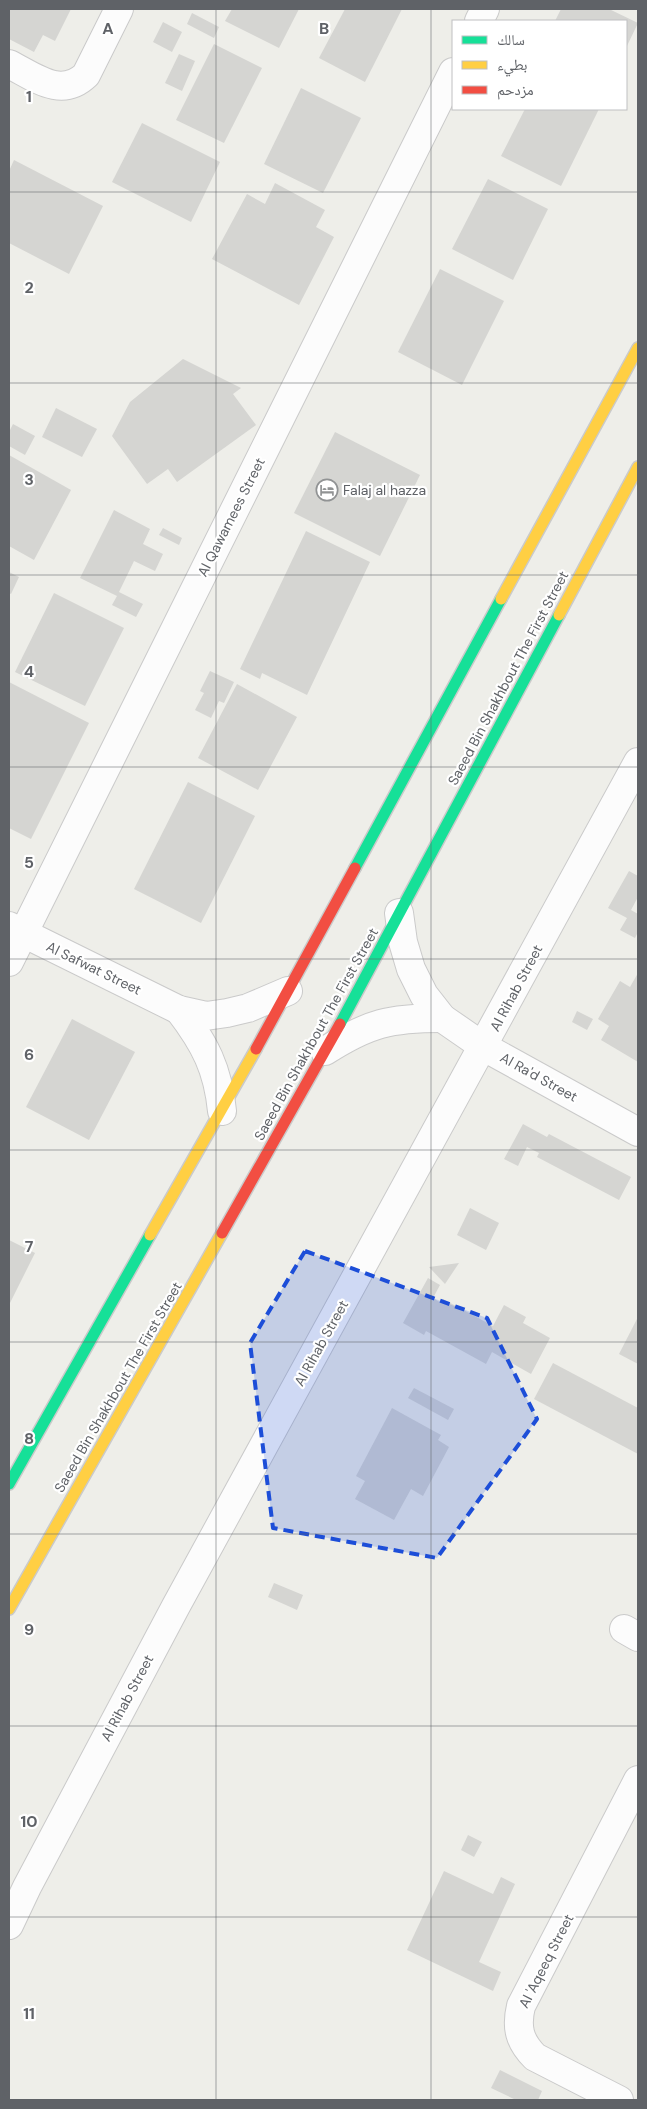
<svg xmlns="http://www.w3.org/2000/svg" width="647" height="2109" font-family="'DM Sans','Noto Naskh Arabic',sans-serif">
	<style>
		.building { fill: #d5d5d2 }
		.lines { fill: none; stroke-linecap: round; stroke-linejoin: round }
		.street-casing { stroke: #cacaca; stroke-width: 30 }
		.fast-casing { stroke: #cacaca; stroke-width: 14 }
		.slow-casing { stroke: #cacaca; stroke-width: 14 }
		.jam-casing { stroke: #cacaca; stroke-width: 14 }
		.street { stroke: #fcfcfc; stroke-width: 28 }
		.fast { stroke: #16e098; stroke-width: 11 }
		.slow { stroke: #ffcf43; stroke-width: 11 }
		.jam { stroke: #f24e42; stroke-width: 11 }
		.marked { fill: #1d4ed8; fill-opacity: 0.2; stroke: #1d4ed8; stroke-width: 4; stroke-dasharray: 10 6; stroke-linejoin: round }
		.grid { fill: none; stroke: #5f6267; stroke-width: 1; stroke-opacity: 0.55 }
		.labels { text-anchor: middle; stroke-width: 4.5; stroke-linejoin: round; paint-order: stroke }
		.poi-label { font-size: 14px; fill: #5f6267; stroke: #fff; text-anchor: start }
		.street-label { font-size: 14px; fill: #5f6267; stroke: #fff }
		.grid-label { font-size: 16px; text-anchor: middle; font-weight: bold; fill: #5f6267; stroke: #fff; stroke-width: 4.5; stroke-linejoin: round; paint-order: stroke }
	</style>
	<rect width="100%" height="100%" fill="#eeeee9"/>
	<g class="building">
		<polygon points="9,9 71,9 55,41 43,35 34,52 9,39"/>
		<polygon points="232,9 299,9 279,48 225,21"/>
		<polygon points="345,9 402,9 365,82 319,58"/>
		<polygon points="561,9 609,9 638,23 626,48 626,21 555,21"/>
		<polygon points="192,13 219,27 214,38 187,24"/>
		<polygon points="163,22 182,32 172,52 153,42"/>
		<polygon points="214,44 262,68 224,143 176,120"/>
		<polygon points="179,54 195,61 182,91 165,83"/>
		<polygon points="301,88 361,118 323,193 264,164"/>
		<polygon points="525,109 599,109 561,186 501,156"/>
		<polygon points="142,123 220,162 191,222 112,182"/>
		<polygon points="14,160 103,206 69,274 9,243 9,171"/>
		<polygon points="488,179 548,209 513,280 452,249"/>
		<polygon points="275,183 325,210 316,227 334,237 299,305 212,259 247,194 265,204"/>
		<polygon points="440,269 504,301 462,385 398,352"/>
		<polygon points="183,359 241,388 233,394 256,425 177,482 168,469 147,484 112,436 130,402"/>
		<polygon points="56,408 97,429 82,457 42,437"/>
		<polygon points="13,424 35,436 25,455 9,446 9,432"/>
		<polygon points="335,432 420,475 380,556 294,513"/>
		<polygon points="9,455 71,490 34,560 9,546"/>
		<polygon points="114,510 150,529 143,544 163,554 155,571 134,561 119,592 143,604 136,617 112,605 117,596 80,578"/>
		<polygon points="163,528 182,538 179,545 159,535"/>
		<polygon points="306,531 370,562 307,695 262,673 260,679 240,669"/>
		<polygon points="9,572 19,577 11,594 9,593"/>
		<polygon points="54,593 124,628 85,706 15,672"/>
		<polygon points="210,671 234,682 224,703 219,701 211,718 195,710 204,693 200,691"/>
		<polygon points="9,682 89,723 31,839 9,828"/>
		<polygon points="237,684 297,717 258,790 198,758"/>
		<polygon points="188,782 255,816 201,923 134,889"/>
		<polygon points="629,871 638,876 638,897 631,910 638,914 638,935 637,934 635,938 620,930 627,918 608,908"/>
		<polygon points="638,973 638,1062 601,1040 609,1026 598,1019 620,981 630,987"/>
		<polygon points="577,1011 593,1019 587,1030 572,1022"/>
		<polygon points="72,1019 135,1052 89,1140 26,1107"/>
		<polygon points="523,1124 547,1137 549,1134 631,1177 619,1200 537,1157 539,1153 527,1147 518,1166 504,1159"/>
		<polygon points="470,1208 499,1223 486,1250 457,1235"/>
		<polygon points="9,1240 35,1253 9,1305"/>
		<polygon points="459,1263 445,1284 429,1267"/>
		<polygon points="428,1278 440,1285 433,1298 441,1303 443,1299 493,1326 504,1305 526,1317 523,1323 550,1338 531,1374 492,1352 486,1364 426,1331 424,1335 403,1323"/>
		<polygon points="638,1317 638,1364 619,1354"/>
		<polygon points="553,1363 638,1408 638,1454 534,1399"/>
		<polygon points="414,1388 454,1409 448,1420 408,1398"/>
		<polygon points="392,1408 441,1435 438,1440 449,1447 423,1496 411,1489 394,1520 355,1499 365,1481 356,1476"/>
		<polygon points="274,1583 303,1595 297,1610 268,1597"/>
		<polygon points="468,1835 482,1842 474,1857 461,1850"/>
		<polygon points="444,1871 493,1894 501,1877 515,1884 479,1962 501,1972 493,1991 407,1950"/>
		<polygon points="500,2070 542,2091 538,2100 516,2100 491,2088"/>
	</g>
	<g class="lines">
		<g class="street-casing">
			<g id="street">
				<polyline points="479,21 485,9"/>
				<path d="M 9,64 C 35,77 61,99 86,75 L 119,9"/>
				<polyline points="399,913 403,942 411,969 424,995 442,1018 484,1047 638,1132"/>
				<polyline points="9,926 179,1010 206,1016 227,1013 248,1008 288,991"/>
				<polyline points="9,962 453,72"/>
				<path d="M 179,1010 C 205,1044 218,1069 222,1111"/>
				<path d="M 325,1051 C 369,1023 390,1018 442,1018"/>
				<polyline points="624,1629 638,1637"/>
				<polyline points="9,1925 27,1887 176,1606 638,762"/>
				<path d="M 619,2100 L 535,2057 C 519,2041 516,2027 521,2006 L 638,1780"/>
			</g>
		</g>
		<g class="fast-casing">
			<g id="fast">
				<polyline points="355,868 501,599"/>
				<polyline points="340,1024 559,615"/>
				<polyline points="9,1484 150,1235"/>
			</g>
		</g>
		<g class="slow-casing">
			<g id="slow">
				<polyline points="501,599 638,348"/>
				<polyline points="559,615 638,467"/>
				<polyline points="150,1235 256,1049"/>
				<polyline points="9,1609 222,1233"/>
			</g>
		</g>
		<g class="jam-casing">
			<g id="jam">
				<polyline points="256,1049 355,868"/>
				<polyline points="222,1233 340,1024"/>
			</g>
		</g>
		<use href="#street" class="street"/>
		<use href="#fast" class="fast"/>
		<use href="#slow" class="slow"/>
		<use href="#jam" class="jam"/>
	</g>
	<path class="marked" d="M 305,1251 L 487,1318 L 537,1419 L 437,1558 L 273,1528 L 250,1343 Z"/>
	<path class="grid" d="M 216,9 L 216,2100M 431,9 L 431,2100M 9,192 L 638,192M 9,383 L 638,383M 9,575 L 638,575M 9,767 L 638,767M 9,959 L 638,959M 9,1150 L 638,1150M 9,1342 L 638,1342M 9,1534 L 638,1534M 9,1726 L 638,1726M 9,1917 L 638,1917"/>
	<defs>
		<g id="hotel-ring" transform="scale(1.125)"><circle r="9.5" fill="#fff" stroke="#919394" stroke-width="1.5"/><path d="M-6-4.5h1.5V1H6V5H4.5V3h-9V5H-6ZM-4 0a1.8 1.8 0 1 1 3.6 0ZM.5 0V-2.5h3Q6-2.5 6 0Z" fill="#919394"/></g>
	</defs>
	<g fill-rule="evenodd">
		<use href="#hotel-ring" x="327" y="490"/>
	</g>
	<g class="labels">
		<g class="poi-label">
			<text x="343" y="495">Falaj al hazza</text>
		</g>
		<g class="street-label">
			<text transform="translate(231 517) rotate(-63)" y="5">Al Qawamees Street</text>
			<text transform="translate(508 678) rotate(-62)" y="5">Saeed Bin Shakhbout The First Street</text>
			<text transform="translate(94 968) rotate(26)" y="5">Al Safwat Street</text>
			<text transform="translate(516 988) rotate(-62)" y="5">Al Rihab Street</text>
			<text transform="translate(316 1034) rotate(-61)" y="5">Saeed Bin Shakhbout The First Street</text>
			<text transform="translate(539 1077) rotate(29)" y="5">Al Ra'd Street</text>
			<text transform="translate(321 1343) rotate(-61)" y="5">Al Rihab Street</text>
			<text transform="translate(118 1387) rotate(-60)" y="5">Saeed Bin Shakhbout The First Street</text>
			<text transform="translate(127 1698) rotate(-62)" y="5">Al Rihab Street</text>
			<text transform="translate(546 1961) rotate(-63)" y="5">Al 'Aqeeq Street</text>
		</g>
	</g>
	<g class="grid-label">
		<text x="108" y="34">A</text>
		<text x="324" y="34">B</text>
		<text x="29" y="102">1</text>
		<text x="29" y="293">2</text>
		<text x="29" y="485">3</text>
		<text x="29" y="677">4</text>
		<text x="29" y="868">5</text>
		<text x="29" y="1060">6</text>
		<text x="29" y="1252">7</text>
		<text x="29" y="1444">8</text>
		<text x="29" y="1635">9</text>
		<text x="29" y="1827">10</text>
		<text x="29" y="2019">11</text>
	</g>
	<rect width="647" height="2109" fill="none" stroke="#5f6267" stroke-width="20"/>
	<rect x="452" y="20" width="175" height="90" fill="#ffffff" stroke="#bfc0c2"/>
	<rect x="462" y="36" width="25" height="8" fill="#16e098" stroke="#bfc0c2"/>
	<text x="497" y="45" font-size="15" fill="#5f6267">سالك</text>
	<rect x="462" y="61" width="25" height="8" fill="#ffcf43" stroke="#bfc0c2"/>
	<text x="497" y="70" font-size="15" fill="#5f6267">بطيء</text>
	<rect x="462" y="86" width="25" height="8" fill="#f24e42" stroke="#bfc0c2"/>
	<text x="497" y="95" font-size="15" fill="#5f6267">مزدحم</text>
</svg>
